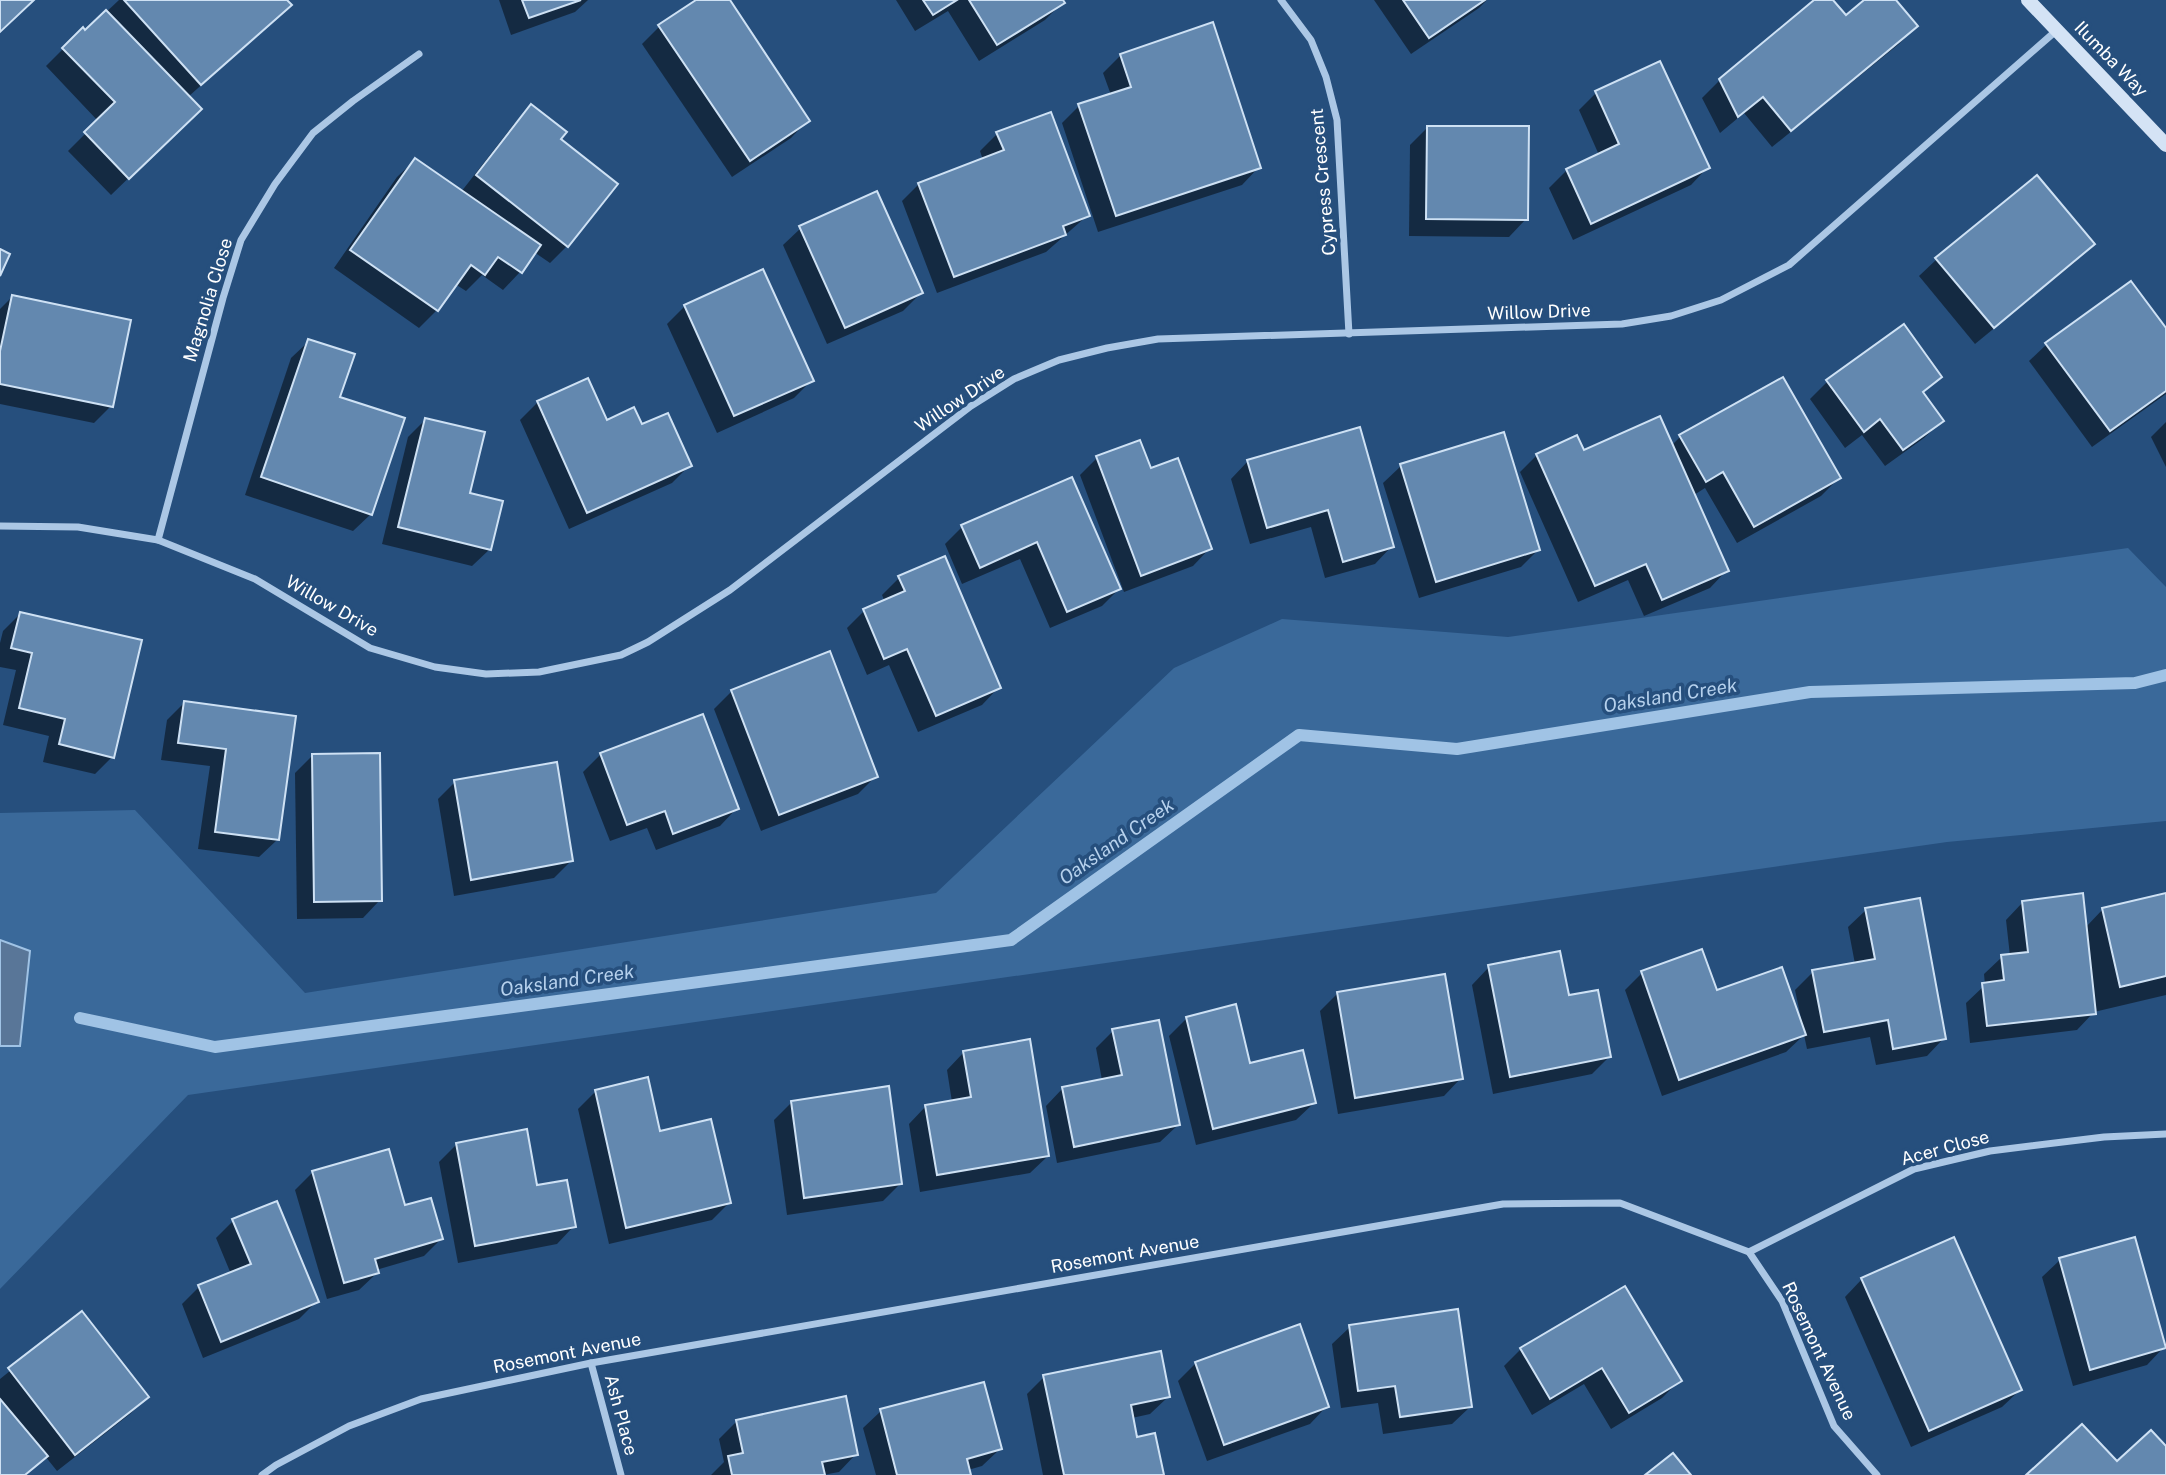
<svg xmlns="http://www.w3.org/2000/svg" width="2166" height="1475" font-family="'Public Sans',sans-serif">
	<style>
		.green { fill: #3a699a }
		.water { fill: #597698; stroke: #a0c3e5; stroke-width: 2 }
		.shadow { fill: #0007 }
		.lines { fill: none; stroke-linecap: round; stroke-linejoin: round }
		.stream { stroke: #a0c3e5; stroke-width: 12 }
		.building { fill: #6388af; stroke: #cee1f4; stroke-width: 2 }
		.street { stroke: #abc7e5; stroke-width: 7 }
		.secondary { stroke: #d4e3f5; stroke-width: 14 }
		.labels { text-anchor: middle; stroke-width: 7; stroke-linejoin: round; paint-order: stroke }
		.street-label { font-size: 18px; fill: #fff; stroke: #264f7d }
		.water-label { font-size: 19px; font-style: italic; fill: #b6d1ed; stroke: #264f7d }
	</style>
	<rect width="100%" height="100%" fill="#264f7d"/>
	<polygon class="green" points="2128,548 2166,587 2166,821 1947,842 188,1095 0,1289 0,813 135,810 305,993 936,893 1174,668 1282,619 1508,637"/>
	<polygon class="water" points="0,940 30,951 20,1046 0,1046"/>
	<g class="shadow">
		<polygon points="119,0 285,0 272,22 188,97 200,109 111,195 68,151 98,121 46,66 83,29 85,32"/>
		<polygon points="499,0 588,0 575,12 511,35"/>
		<polygon points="699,0 728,0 808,120 791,138 732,177 642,44 660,26"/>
		<polygon points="896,0 1061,0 1062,3 1045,20 979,61 948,11 915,31"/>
		<polygon points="1374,0 1487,0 1479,8 1411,54"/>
		<polygon points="1817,0 1831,0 1846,18 1867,0 1894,0 1916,26 1899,44 1772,147 1744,113 1720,133 1702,98 1720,80"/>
		<polygon points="1121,55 1259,167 1242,185 1098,232 1062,123 1079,106 1111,95 1103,73"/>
		<polygon points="1596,93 1708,167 1691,185 1573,240 1549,188 1567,170 1599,155 1579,110"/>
		<polygon points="532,106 559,140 567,246 550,263 534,252 520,272 503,290 482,275 466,291 455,284 437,310 419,328 334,268 397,177 415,160 461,192 514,124"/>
		<polygon points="1427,128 1526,219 1509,237 1409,236 1410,145"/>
		<polygon points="997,134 1088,215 1046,252 937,293 902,201 919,184 983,160 980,151"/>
		<polygon points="801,228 921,293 903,311 827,344 783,245"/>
		<polygon points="2093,244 2075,262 1975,344 1919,276 1937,259"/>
		<polygon points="12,297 111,406 94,423 0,404 0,309"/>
		<polygon points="685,306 812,380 794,398 717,433 667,324"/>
		<polygon points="1903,326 1940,377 1922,394 1942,421 1924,438 1885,466 1862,435 1845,448 1810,399 1827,382"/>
		<polygon points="2166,331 2166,394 2092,447 2029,361 2047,344"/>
		<polygon points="309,341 338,398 371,514 353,531 245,495 291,358"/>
		<polygon points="538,402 606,422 641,427 689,466 672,483 569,529 520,420"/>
		<polygon points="425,420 468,494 490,549 472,566 382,544 408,437"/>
		<polygon points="2166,422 2166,467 2151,437"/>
		<polygon points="1680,437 1839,478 1821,496 1737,543 1705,488 1694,495 1727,570 1710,588 1644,616 1628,580 1578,602 1520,472 1537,455 1671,446"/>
		<polygon points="1097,458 1150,470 1210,548 1193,566 1124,592 1080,475"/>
		<polygon points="1248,461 1392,546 1375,564 1325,578 1311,527 1250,544 1231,479"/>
		<polygon points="1401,466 1538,550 1521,567 1419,598 1383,483"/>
		<polygon points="1072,479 1119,589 1102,606 1050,628 1020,559 962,584 945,544 962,527"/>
		<polygon points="899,578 999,687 982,705 918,732 889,665 867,675 847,628 864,611 885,602 882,595"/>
		<polygon points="20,614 112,757 95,774 43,762 49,736 3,725 16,670 0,667 0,643 3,631"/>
		<polygon points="732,691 876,776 858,794 761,831 714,709"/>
		<polygon points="184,703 294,717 277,840 259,857 198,849 210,766 161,760 167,720"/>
		<polygon points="601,754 737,808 720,826 656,850 647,828 610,841 583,772"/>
		<polygon points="313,755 380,900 363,918 297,919 295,773"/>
		<polygon points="455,782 571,861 554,878 454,896 438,799"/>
		<polygon points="2166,895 2166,995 2094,1012 2077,1030 1970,1043 1966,1003 1985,985 1984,974 2002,957 2010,956 2006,920 2023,902 2085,928 2103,909"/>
		<polygon points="1866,910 1944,1038 1927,1056 1876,1065 1870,1037 1807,1049 1804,1035 1786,1052 1662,1096 1625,990 1642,973 1716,992 1802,1023 1795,990 1813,972 1855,964 1848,927"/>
		<polygon points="1489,967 1568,997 1609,1057 1592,1074 1493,1094 1472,985"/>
		<polygon points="1337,994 1461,1078 1444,1096 1338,1114 1320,1011"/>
		<polygon points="1187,1018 1248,1065 1314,1103 1296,1120 1196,1145 1169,1036"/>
		<polygon points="1113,1031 1178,1125 1160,1142 1057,1163 1046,1106 1063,1088 1102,1080 1096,1048"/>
		<polygon points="964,1052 1048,1156 1030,1173 920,1192 909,1124 926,1106 952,1102 947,1070"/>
		<polygon points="596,1091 659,1133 729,1203 712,1220 609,1244 578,1109"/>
		<polygon points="792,1102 900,1184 883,1201 787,1215 774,1120"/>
		<polygon points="456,1145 536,1187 574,1226 557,1244 458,1263 439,1162"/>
		<polygon points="313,1172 404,1207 441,1239 424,1256 376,1270 377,1273 359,1290 327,1299 295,1190"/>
		<polygon points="233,1221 317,1301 299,1319 203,1358 182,1304 199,1287 231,1274 216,1238"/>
		<polygon points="2060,1260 2164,1347 2147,1365 2073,1386 2042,1277"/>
		<polygon points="1862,1279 2020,1390 2002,1407 1911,1447 1845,1297"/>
		<polygon points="82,1313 147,1397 130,1414 57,1471 45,1456 25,1475 0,1475 0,1379"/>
		<polygon points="1298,1326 1327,1406 1310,1424 1207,1461 1178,1381 1195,1364"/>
		<polygon points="1350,1327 1470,1407 1452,1424 1383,1434 1378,1403 1341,1408 1332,1344"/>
		<polygon points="1521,1349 1679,1381 1662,1398 1611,1429 1584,1384 1532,1415 1504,1366"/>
		<polygon points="1044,1377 1168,1397 1150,1414 1132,1418 1136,1439 1162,1475 1043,1475 1027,1394"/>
		<polygon points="881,1411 1000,1449 982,1466 968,1470 969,1475 876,1475 863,1428"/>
		<polygon points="737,1421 856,1454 839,1472 823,1475 711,1475 724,1462 719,1439"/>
	</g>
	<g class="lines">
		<polyline class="stream" points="80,1018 215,1047 1011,940 1299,735 1457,749 1810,692 2135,683 2166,675"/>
	</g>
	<g class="building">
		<polygon points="0,0 34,0 0,32"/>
		<polygon points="124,0 287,0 292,5 201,85"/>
		<polygon points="522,0 581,0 529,18"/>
		<polygon points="696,0 730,0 810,121 750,161 658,25"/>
		<polygon points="923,0 957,0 933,15"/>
		<polygon points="969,0 1063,0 1065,3 997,45"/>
		<polygon points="1403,0 1485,0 1429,38"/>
		<polygon points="1814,0 1833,0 1846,15 1864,0 1896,0 1918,26 1791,131 1763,97 1738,117 1719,79"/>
		<polygon points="106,10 202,109 129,179 84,132 115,102 62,48 83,27 85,30"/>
		<polygon points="1213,22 1261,168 1116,216 1078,104 1131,87 1120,54"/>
		<polygon points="1660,61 1710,168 1591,224 1566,169 1619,144 1595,91"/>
		<polygon points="531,104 567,132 561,139 618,184 568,247 476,175"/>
		<polygon points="1051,112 1090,216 1063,226 1066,235 954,277 918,183 1004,150 996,132"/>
		<polygon points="1427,126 1529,126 1528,220 1426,219"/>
		<polygon points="415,158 541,245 522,273 498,257 485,275 471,265 438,311 350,250"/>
		<polygon points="2037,175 2095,244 1994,328 1935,258"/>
		<polygon points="877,191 923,293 845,328 799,226"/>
		<polygon points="0,249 10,254 0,276"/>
		<polygon points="763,269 814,381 734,416 684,305"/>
		<polygon points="2131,281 2166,328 2166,391 2110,431 2045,343"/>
		<polygon points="12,295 131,320 113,407 0,384 0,351"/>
		<polygon points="1904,324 1942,377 1923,392 1944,421 1903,450 1880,419 1864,432 1826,380"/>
		<polygon points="308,339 355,354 340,397 405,418 372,515 261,477"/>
		<polygon points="1783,377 1841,478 1754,527 1723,472 1706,482 1679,435"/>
		<polygon points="588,378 607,420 634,407 642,424 668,413 692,466 587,513 537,401"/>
		<polygon points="1660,416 1729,571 1662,600 1646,564 1595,586 1536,454 1577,435 1584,450"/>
		<polygon points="425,418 485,432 470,493 503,501 491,550 398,527"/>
		<polygon points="1360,427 1394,547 1343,562 1328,510 1267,528 1247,460"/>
		<polygon points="1504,432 1540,550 1436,582 1400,464"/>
		<polygon points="1140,440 1151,468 1178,458 1212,549 1141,576 1096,456"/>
		<polygon points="1072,477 1121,589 1067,612 1037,542 980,568 961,525"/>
		<polygon points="945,556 1001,688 936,716 907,649 884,659 863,609 905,591 898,576"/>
		<polygon points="20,612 142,640 114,758 59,744 65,719 19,708 32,653 11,648"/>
		<polygon points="830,651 878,777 779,815 731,690"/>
		<polygon points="184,701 296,716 279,840 215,832 226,749 178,743"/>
		<polygon points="703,714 739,809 673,834 665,811 627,825 600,753"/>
		<polygon points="380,753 382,901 314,902 312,754"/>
		<polygon points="557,762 573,861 471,880 454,780"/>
		<polygon points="2083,893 2096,1014 1987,1026 1982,983 2004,980 2001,955 2028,952 2022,901"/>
		<polygon points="2166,893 2166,976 2120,987 2102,908"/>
		<polygon points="1920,898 1946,1039 1893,1049 1888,1020 1824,1032 1812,970 1875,959 1865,908"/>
		<polygon points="1702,949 1717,990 1782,967 1806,1035 1679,1080 1641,971"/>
		<polygon points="1560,951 1569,995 1598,990 1611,1057 1510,1077 1488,965"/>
		<polygon points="1445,974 1463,1079 1355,1098 1337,992"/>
		<polygon points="1236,1004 1250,1063 1303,1050 1316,1103 1213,1129 1186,1017"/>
		<polygon points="1159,1020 1180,1125 1074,1147 1062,1087 1122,1075 1112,1029"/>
		<polygon points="1030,1039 1049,1156 937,1175 925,1105 971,1097 963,1051"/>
		<polygon points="648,1077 660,1131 711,1119 731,1203 626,1228 595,1090"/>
		<polygon points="889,1086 902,1184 804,1198 791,1101"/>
		<polygon points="527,1129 537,1185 567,1180 576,1227 475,1246 456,1143"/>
		<polygon points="389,1149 405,1205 431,1198 443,1239 375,1259 379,1273 344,1283 312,1171"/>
		<polygon points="277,1201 319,1302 221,1342 198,1285 251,1264 232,1219"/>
		<polygon points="1954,1237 2022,1390 1929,1431 1861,1278"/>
		<polygon points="2135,1237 2166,1348 2090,1370 2059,1258"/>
		<polygon points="1625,1286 1682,1381 1629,1413 1602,1368 1550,1399 1520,1348"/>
		<polygon points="1458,1309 1472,1407 1400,1417 1395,1386 1358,1391 1349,1325"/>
		<polygon points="82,1311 149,1397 75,1455 8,1368"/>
		<polygon points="1300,1324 1329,1407 1224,1445 1195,1362"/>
		<polygon points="1161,1351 1170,1397 1131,1405 1137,1437 1155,1433 1164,1475 1064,1475 1043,1375"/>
		<polygon points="984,1382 1002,1449 967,1459 971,1475 897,1475 880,1409"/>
		<polygon points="846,1396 858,1455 822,1462 825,1475 732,1475 728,1456 743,1453 736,1420"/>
		<polygon points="0,1399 48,1456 25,1475 0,1475"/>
		<polygon points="2082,1424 2117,1461 2151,1430 2166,1446 2166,1475 2026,1475"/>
		<polygon points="1673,1453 1691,1475 1645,1475"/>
	</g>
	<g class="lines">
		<g class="street">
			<polyline points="1281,0 1311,40 1326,77 1337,120 1349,334"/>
			<polyline points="0,526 78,527 158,540 255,579 370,648 435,667 486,674 539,672 621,655 648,642 730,590 971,406 1014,379 1059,360 1107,348 1158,339 1622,324 1671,316 1721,300 1789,265 2057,30"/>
			<polyline points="158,540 223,298 241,240 275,184 313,133 353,101 419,54"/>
			<polyline points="1749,1252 1914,1169 1990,1151 2104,1137 2166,1134"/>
			<polyline points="591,1363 621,1475"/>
			<polyline points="262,1475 276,1465 349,1426 421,1399 591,1363 1503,1204 1620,1203 1749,1252 1782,1301 1834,1426 1877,1475"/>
		</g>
		<polyline class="secondary" points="2028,0 2166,145"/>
	</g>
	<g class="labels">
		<g class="street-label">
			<text transform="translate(2111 59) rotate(46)" y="6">Ilumba Way</text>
			<text transform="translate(1323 182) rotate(-95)" y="6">Cypress Crescent</text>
			<text transform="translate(208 300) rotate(-73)" y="6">Magnolia Close</text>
			<text transform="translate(1539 312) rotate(-2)" y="6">Willow Drive</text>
			<text transform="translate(960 399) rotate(-34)" y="6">Willow Drive</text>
			<text transform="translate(332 606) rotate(30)" y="6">Willow Drive</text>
			<text transform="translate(1945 1148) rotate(-15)" y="6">Acer Close</text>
			<text transform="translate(1125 1254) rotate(-10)" y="6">Rosemont Avenue</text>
			<text transform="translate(1819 1351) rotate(65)" y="6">Rosemont Avenue</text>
			<text transform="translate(567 1353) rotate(-11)" y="6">Rosemont Avenue</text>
			<text transform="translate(621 1415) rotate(75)" y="6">Ash Place</text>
		</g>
		<g class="water-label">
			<text transform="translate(1670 695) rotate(-9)" y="7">Oaksland Creek</text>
			<text transform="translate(1116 841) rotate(-35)" y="7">Oaksland Creek</text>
			<text transform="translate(567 980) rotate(-8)" y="7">Oaksland Creek</text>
		</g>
	</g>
</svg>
